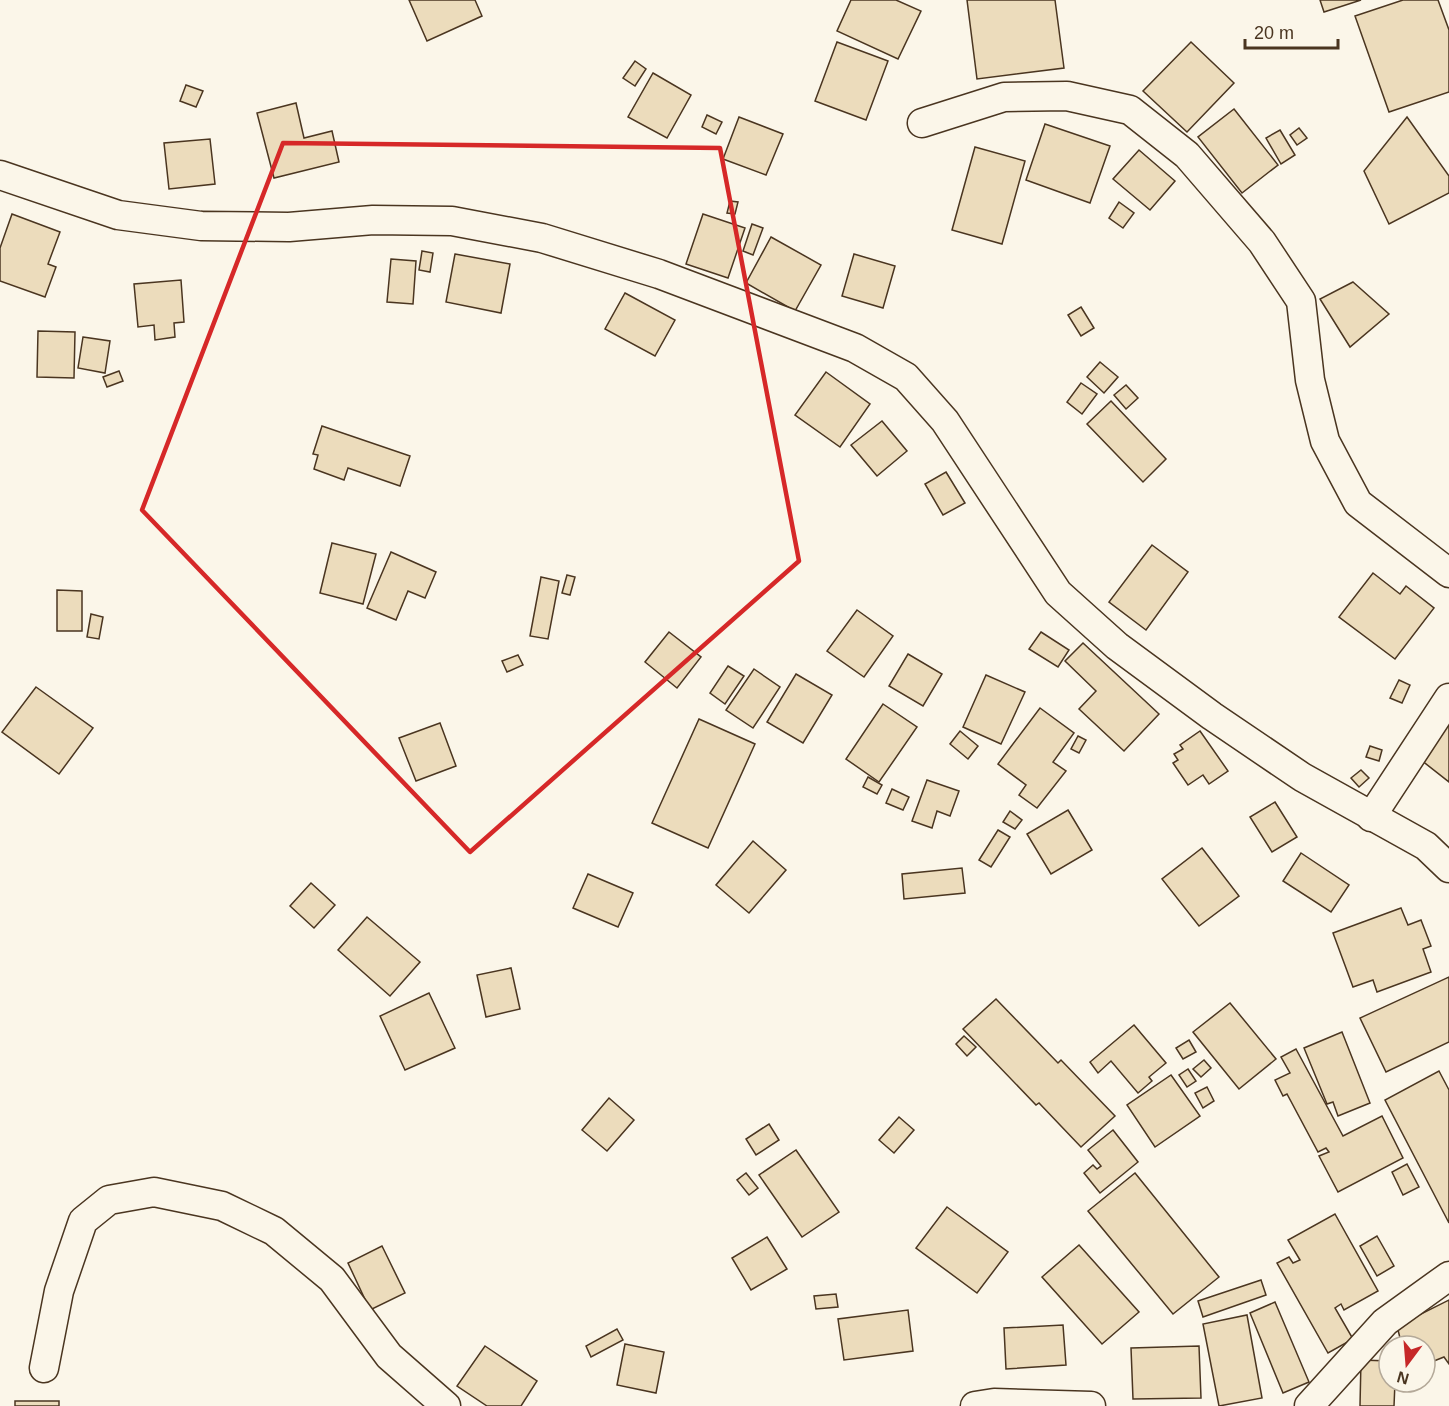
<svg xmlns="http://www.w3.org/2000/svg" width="1449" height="1406" font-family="Helvetica,sans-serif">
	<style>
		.building { fill: #ecdcbc; stroke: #4a3520; stroke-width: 1.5 }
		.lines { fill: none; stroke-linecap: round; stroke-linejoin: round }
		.minor-casing { stroke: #4a3520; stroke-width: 31 }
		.minor { stroke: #fbf6e9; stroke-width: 28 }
		.marked { fill: none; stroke: #d62828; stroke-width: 4.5; stroke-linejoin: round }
	</style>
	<rect width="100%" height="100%" fill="#fbf6e9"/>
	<g class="building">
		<polygon points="409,0 475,0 482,16 427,41"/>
		<polygon points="851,0 896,0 921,11 898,59 837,31"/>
		<polygon points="967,0 1055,0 1064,68 977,79"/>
		<polygon points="1320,0 1361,0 1324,12"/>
		<polygon points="1403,0 1438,0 1449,30 1449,92 1389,112 1355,16"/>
		<polygon points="837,42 888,61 866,120 815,101"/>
		<polygon points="1191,42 1234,83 1187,132 1143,91"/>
		<polygon points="635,61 646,69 635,86 623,78"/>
		<polygon points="653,73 691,95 667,138 628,117"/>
		<polygon points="186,85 203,91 196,107 180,101"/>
		<polygon points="296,103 304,138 332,131 339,162 274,178 257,113"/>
		<polygon points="1234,109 1278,165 1242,193 1198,137"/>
		<polygon points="707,115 722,122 716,134 702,127"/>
		<polygon points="739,117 783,134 766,175 723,159"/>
		<polygon points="1407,117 1449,176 1449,193 1389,224 1364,171"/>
		<polygon points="1045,124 1110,146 1090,203 1026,180"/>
		<polygon points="1299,128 1307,138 1297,145 1290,135"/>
		<polygon points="1280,130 1295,155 1281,164 1266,138"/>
		<polygon points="210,139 215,184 169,189 164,143"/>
		<polygon points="975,147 1025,161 1002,244 952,230"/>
		<polygon points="1139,150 1175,181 1150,210 1113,179"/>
		<polygon points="730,201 738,202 735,214 727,213"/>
		<polygon points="1119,202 1134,213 1123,228 1109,218"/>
		<polygon points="12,214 60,232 48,264 56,267 45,297 0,281 0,248"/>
		<polygon points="703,214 745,228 728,278 686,264"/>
		<polygon points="752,224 763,228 753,255 743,251"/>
		<polygon points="771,237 821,265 795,311 746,283"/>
		<polygon points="422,251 433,253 430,272 419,270"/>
		<polygon points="455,254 510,264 501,313 446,302"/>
		<polygon points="854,254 895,266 883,308 842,296"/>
		<polygon points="391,259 416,261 413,304 387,302"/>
		<polygon points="181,280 184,322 174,323 175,337 155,340 154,325 138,327 134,284"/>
		<polygon points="1353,282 1389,314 1350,347 1320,299"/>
		<polygon points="625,293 675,320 655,356 605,329"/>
		<polygon points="1081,307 1094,328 1081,336 1068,315"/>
		<polygon points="38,331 75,332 74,378 37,377"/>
		<polygon points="83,337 110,341 105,373 78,368"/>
		<polygon points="1100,362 1118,377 1104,393 1087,377"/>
		<polygon points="119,371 123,381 107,387 103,377"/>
		<polygon points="826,372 870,404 840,447 795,415"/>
		<polygon points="1081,383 1097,394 1082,414 1067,402"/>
		<polygon points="1126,385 1138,398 1126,409 1114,395"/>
		<polygon points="1111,401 1166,459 1143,482 1087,424"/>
		<polygon points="882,421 907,451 877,476 851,445"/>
		<polygon points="322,426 410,456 400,486 348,468 344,480 314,469 318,455 313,454"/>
		<polygon points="946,472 965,503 943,515 925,484"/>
		<polygon points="332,543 376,554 363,604 320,593"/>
		<polygon points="1152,545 1188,572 1146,630 1109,602"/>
		<polygon points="391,552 436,572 425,598 408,591 396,620 367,608"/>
		<polygon points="1373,573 1400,594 1406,586 1434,608 1395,659 1339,617"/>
		<polygon points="567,575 575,577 570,595 562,593"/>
		<polygon points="541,577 559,581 548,639 530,636"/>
		<polygon points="57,590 82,591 82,631 57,631"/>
		<polygon points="857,610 893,636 864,677 827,651"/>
		<polygon points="91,614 103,617 99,639 87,637"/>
		<polygon points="669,632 701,657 677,688 645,662"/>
		<polygon points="1041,632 1069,650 1058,667 1029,649"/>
		<polygon points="1083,643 1159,714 1124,751 1079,709 1096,691 1065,661"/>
		<polygon points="908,654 942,674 923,706 889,686"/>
		<polygon points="518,655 523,665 507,672 502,661"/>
		<polygon points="728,666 744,676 725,704 710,693"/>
		<polygon points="754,669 780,687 753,728 726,710"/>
		<polygon points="796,674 832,695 803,743 767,722"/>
		<polygon points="986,675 1025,692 1001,744 963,727"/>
		<polygon points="1399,680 1410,685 1402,703 1390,698"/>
		<polygon points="36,687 93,728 59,774 2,732"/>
		<polygon points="883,704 917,727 879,782 846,759"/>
		<polygon points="1040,708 1074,733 1053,762 1066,771 1037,808 1019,795 1026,785 998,764"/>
		<polygon points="699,719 755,744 708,848 652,823"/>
		<polygon points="440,723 456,766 416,781 399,738"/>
		<polygon points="1449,724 1449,782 1421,760"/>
		<polygon points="960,731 978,746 968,759 950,744"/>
		<polygon points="1200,731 1228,771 1209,784 1203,775 1188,785 1173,763 1178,760 1174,754 1183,749 1180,745"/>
		<polygon points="1078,736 1086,740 1079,753 1071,749"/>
		<polygon points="1370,746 1382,750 1379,761 1366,757"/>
		<polygon points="1361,770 1369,778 1359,787 1351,778"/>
		<polygon points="868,777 882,785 877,794 863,787"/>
		<polygon points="927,780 959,791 950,816 937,811 932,828 912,821"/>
		<polygon points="892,789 909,797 903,810 886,803"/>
		<polygon points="1275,802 1297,837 1272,852 1250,817"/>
		<polygon points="1068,810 1092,850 1051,874 1027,834"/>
		<polygon points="1010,811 1022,820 1015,829 1003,822"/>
		<polygon points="998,830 1010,837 991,867 979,860"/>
		<polygon points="753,841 786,870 749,913 716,885"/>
		<polygon points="1202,848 1239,896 1199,926 1162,879"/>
		<polygon points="1301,853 1349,885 1331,912 1283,881"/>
		<polygon points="962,868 965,893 904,899 902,874"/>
		<polygon points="588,874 633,893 618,927 573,908"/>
		<polygon points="311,883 335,905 314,928 290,906"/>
		<polygon points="1401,908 1408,925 1421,920 1431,946 1423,949 1431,972 1377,992 1373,980 1353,987 1333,933"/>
		<polygon points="367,917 420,962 390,996 338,950"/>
		<polygon points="511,968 520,1009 486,1017 477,975"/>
		<polygon points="1449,977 1449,1042 1386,1072 1360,1018"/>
		<polygon points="429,993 455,1048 405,1070 380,1016"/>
		<polygon points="996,999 1058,1063 1061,1060 1115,1116 1081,1147 1039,1103 1036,1105 963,1029"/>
		<polygon points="1230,1003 1276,1059 1239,1089 1193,1032"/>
		<polygon points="1134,1025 1166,1063 1149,1077 1152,1081 1138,1093 1111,1061 1098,1073 1090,1062"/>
		<polygon points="1342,1032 1370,1103 1338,1116 1333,1102 1327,1104 1304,1048"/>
		<polygon points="964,1036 976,1047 967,1056 956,1044"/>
		<polygon points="1189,1040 1196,1052 1183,1059 1176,1048"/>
		<polygon points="1296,1049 1343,1136 1382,1116 1403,1158 1338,1192 1319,1156 1329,1152 1326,1148 1318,1152 1287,1094 1283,1096 1275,1080 1290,1073 1281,1057"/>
		<polygon points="1204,1060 1211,1068 1201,1077 1193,1069"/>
		<polygon points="1188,1069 1196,1081 1187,1087 1179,1075"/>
		<polygon points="1439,1071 1449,1090 1449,1223 1385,1100"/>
		<polygon points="1171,1075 1200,1116 1155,1147 1127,1105"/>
		<polygon points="1207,1087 1214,1101 1203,1108 1195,1093"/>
		<polygon points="609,1098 634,1120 607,1151 582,1130"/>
		<polygon points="899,1117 914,1130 894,1153 879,1140"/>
		<polygon points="769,1124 779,1140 756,1155 746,1139"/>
		<polygon points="1113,1130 1138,1162 1100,1193 1084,1173 1093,1165 1097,1169 1101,1166 1088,1150"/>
		<polygon points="796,1150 839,1212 802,1237 759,1175"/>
		<polygon points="1407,1164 1419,1187 1403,1195 1392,1172"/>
		<polygon points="746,1173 758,1188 749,1195 737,1180"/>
		<polygon points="1135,1173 1219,1277 1173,1314 1088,1211"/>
		<polygon points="947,1207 1008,1252 977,1293 916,1248"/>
		<polygon points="1335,1214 1378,1291 1344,1310 1341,1304 1335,1308 1353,1339 1328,1353 1277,1263 1289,1257 1293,1263 1300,1260 1288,1240"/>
		<polygon points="1377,1236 1394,1266 1377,1276 1360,1246"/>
		<polygon points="767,1237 787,1269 751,1290 732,1258"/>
		<polygon points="1079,1245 1139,1312 1102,1344 1042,1277"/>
		<polygon points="382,1246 405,1293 370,1310 348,1263"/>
		<polygon points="1261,1280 1266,1295 1203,1317 1198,1301"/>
		<polygon points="836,1294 838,1307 816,1309 814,1296"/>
		<polygon points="1449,1300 1449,1364 1444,1357 1429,1363 1425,1362 1425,1346 1402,1346 1397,1326"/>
		<polygon points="1275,1302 1309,1382 1283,1393 1250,1313"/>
		<polygon points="908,1310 913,1351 844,1360 838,1319"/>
		<polygon points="1247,1315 1262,1398 1219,1406 1203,1324"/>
		<polygon points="1063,1325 1066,1365 1006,1369 1004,1328"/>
		<polygon points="617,1329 623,1340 591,1357 586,1346"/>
		<polygon points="625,1344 664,1352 656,1393 617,1385"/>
		<polygon points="485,1346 537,1381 521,1406 487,1406 457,1386"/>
		<polygon points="1199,1346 1201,1398 1133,1399 1131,1348"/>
		<polygon points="1361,1360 1389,1361 1389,1382 1395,1382 1394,1406 1360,1406"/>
		<rect x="15" y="1401" width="44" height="5"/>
	</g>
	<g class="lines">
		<g class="minor-casing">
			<g id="minor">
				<polyline points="922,123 1004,97 1067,96 1130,110 1187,155 1262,242 1301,301 1310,380 1325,441 1358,503 1449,573"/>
				<polyline points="0,175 118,215 201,226 289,227 373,220 452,221 542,238 659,274 855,348 906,377 945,421 1058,593 1117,646 1212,716 1302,777 1426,846 1449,868"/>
				<polyline points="1371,817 1449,698"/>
				<polyline points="44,1368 59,1291 83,1221 109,1200 154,1192 222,1206 274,1231 332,1279 389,1356 446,1406"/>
				<polyline points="975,1406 994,1403 1091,1406"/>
				<polyline points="1309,1406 1385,1322 1449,1276"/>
			</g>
		</g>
		<use href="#minor" class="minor"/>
	</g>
	<path class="marked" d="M 283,143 L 720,148 L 799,561 L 470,852 L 142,510 Z"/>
	<g transform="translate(1407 1364) rotate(196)"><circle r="28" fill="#fbf6e9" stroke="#b4a999" stroke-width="1.5"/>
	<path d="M0-4.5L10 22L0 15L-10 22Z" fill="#c62828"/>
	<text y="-9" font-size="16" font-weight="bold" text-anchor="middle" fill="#4a3520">N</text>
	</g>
	<path d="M1245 39v9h93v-9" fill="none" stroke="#4a3520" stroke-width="3"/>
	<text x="1254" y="39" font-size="18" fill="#4a3520" stroke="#fbf6e9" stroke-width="4.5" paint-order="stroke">20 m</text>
</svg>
